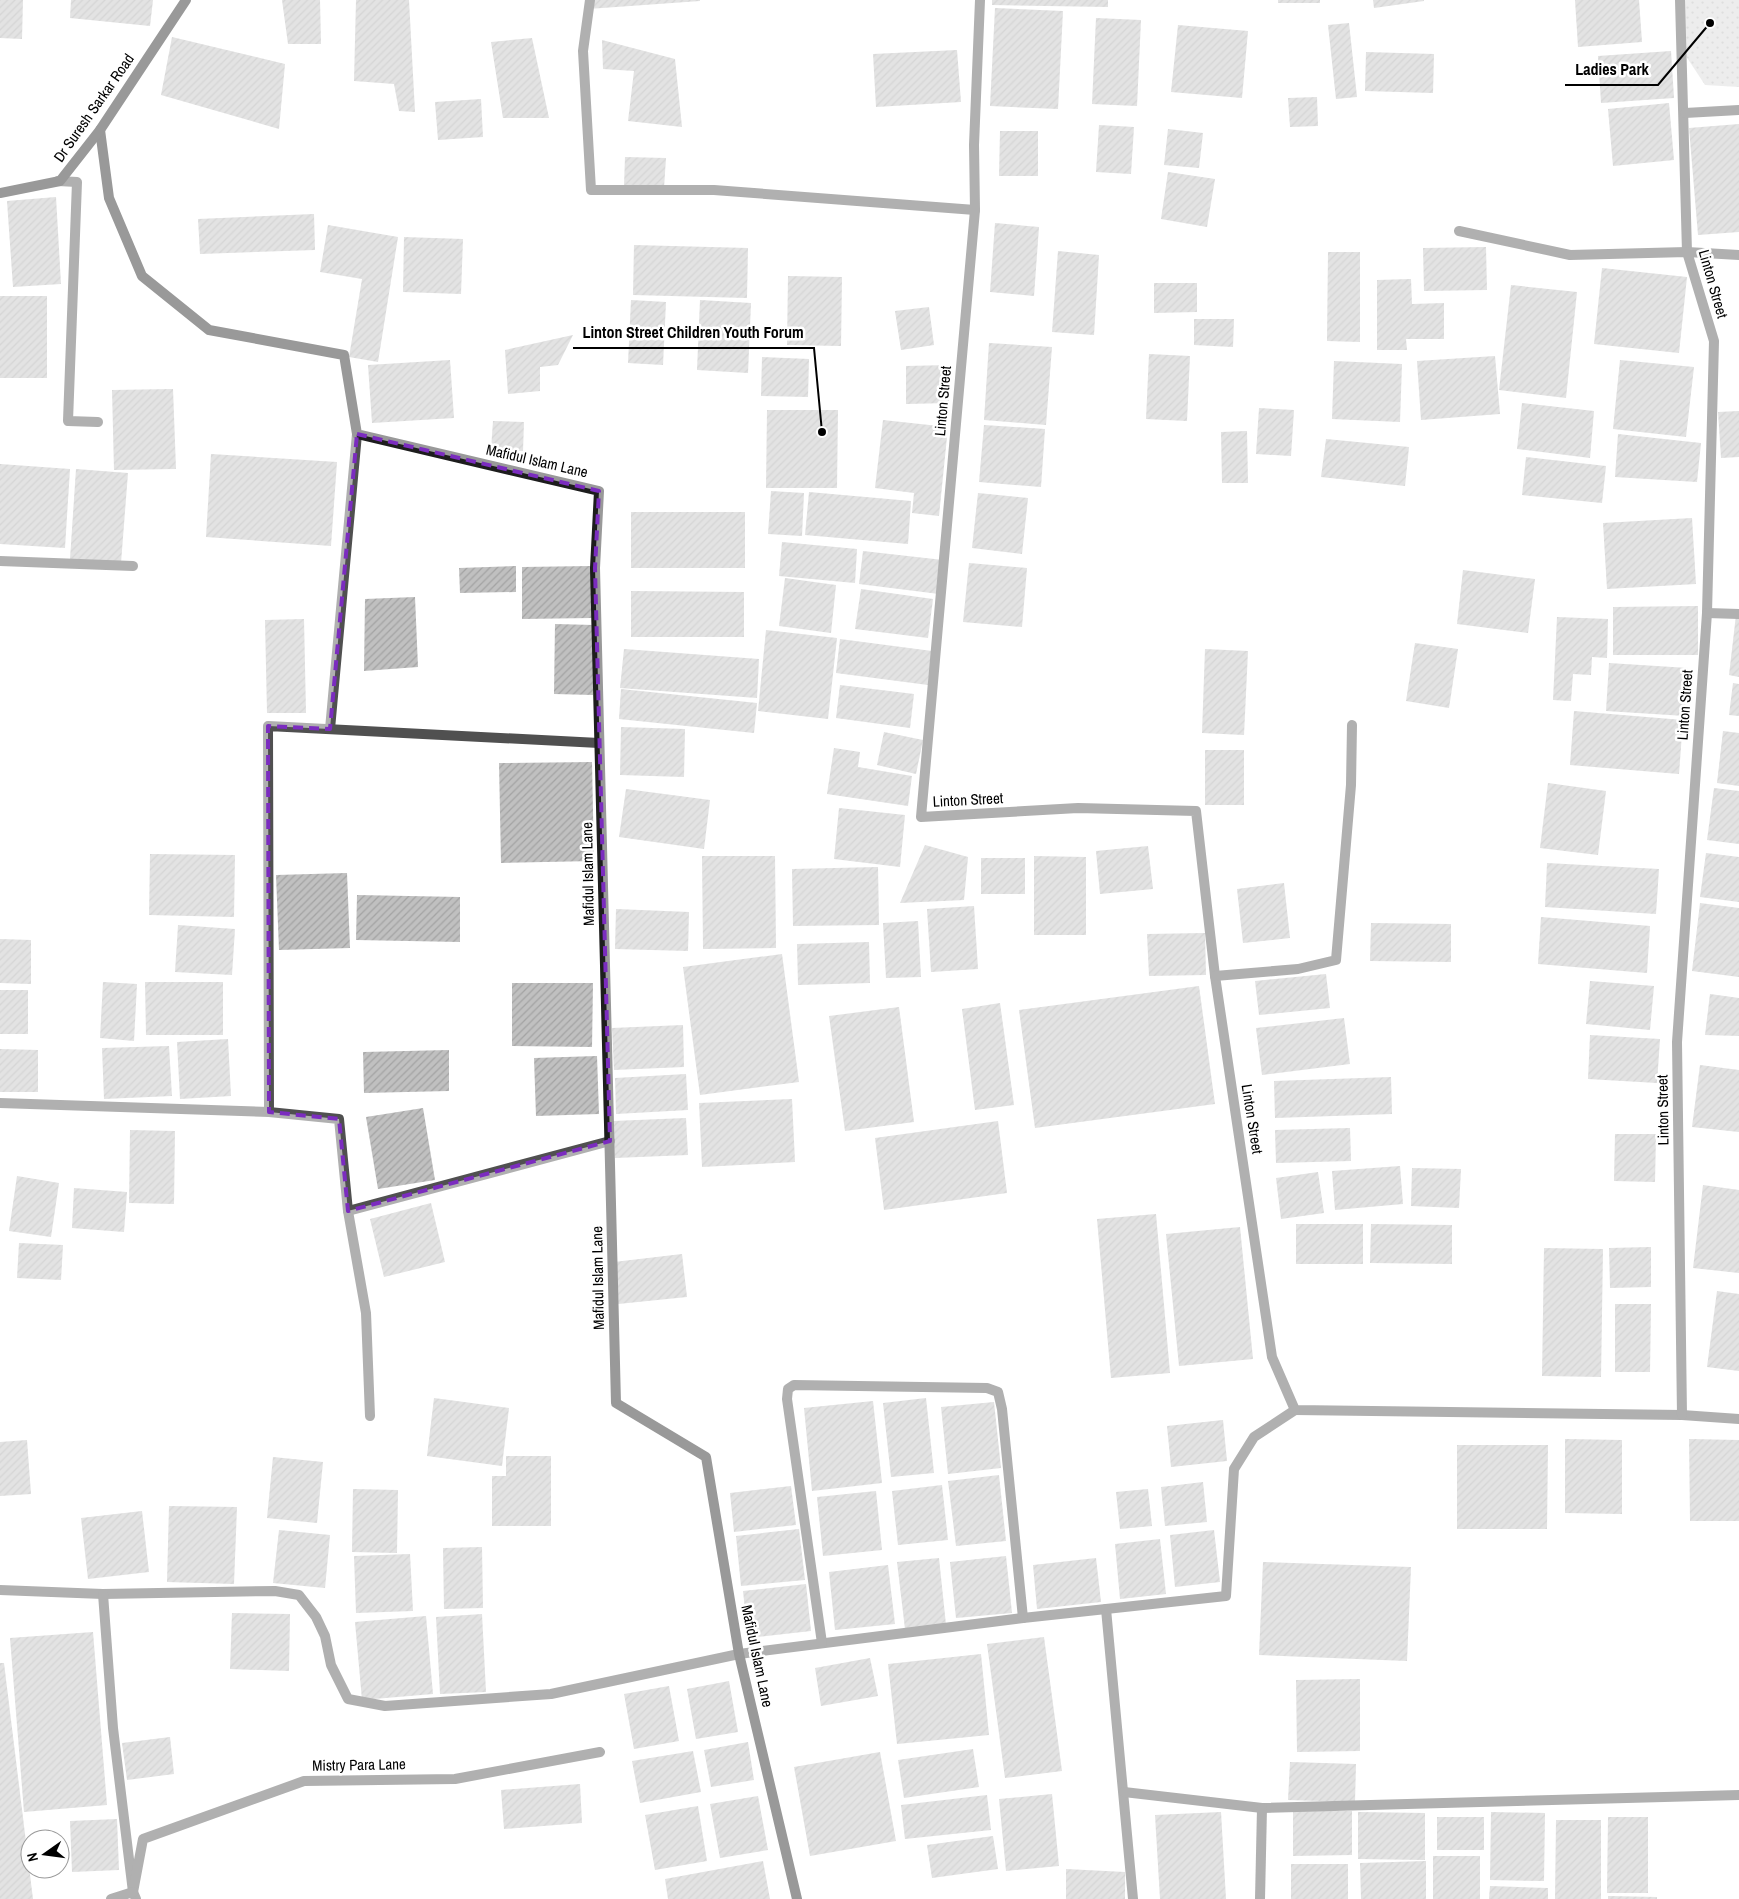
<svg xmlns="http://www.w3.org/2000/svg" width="1739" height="1899" font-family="'Archivo Narrow',sans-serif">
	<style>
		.park { fill: url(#park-dots) }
		.building { fill: url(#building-hatch) }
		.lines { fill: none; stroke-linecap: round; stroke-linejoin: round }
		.street { stroke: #505050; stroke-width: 10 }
		.secondary { stroke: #1d1d1d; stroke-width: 10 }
		.marked { fill: none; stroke: #7b2cbf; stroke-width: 4; stroke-dasharray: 10 6; stroke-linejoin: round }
		.labels { text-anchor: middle; stroke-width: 5; stroke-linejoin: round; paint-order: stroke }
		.street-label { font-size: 15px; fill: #000; stroke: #fff }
		.leader { fill: none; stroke: #000; stroke-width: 2 }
		.callout-dot { fill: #000; stroke: #fff; stroke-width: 2 }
		.callout-label { font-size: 16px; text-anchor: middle; font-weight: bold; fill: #000; stroke: #fff; stroke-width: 5; stroke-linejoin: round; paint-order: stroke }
	</style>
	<defs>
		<pattern id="park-dots" width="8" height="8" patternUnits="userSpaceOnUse" patternTransform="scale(1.25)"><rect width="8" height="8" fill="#d7d7d7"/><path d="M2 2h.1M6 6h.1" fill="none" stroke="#b7b7b7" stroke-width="1.8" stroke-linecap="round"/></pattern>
		<pattern id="building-hatch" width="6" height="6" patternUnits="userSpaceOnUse" patternTransform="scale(1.25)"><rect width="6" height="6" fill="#c0c0c0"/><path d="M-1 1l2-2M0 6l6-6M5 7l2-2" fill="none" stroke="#a3a3a3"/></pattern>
	</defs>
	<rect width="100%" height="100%" fill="#fff"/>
	<polygon class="park" points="1682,0 1739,0 1739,87 1705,85 1680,47"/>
	<g class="building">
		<polygon points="0,0 23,0 22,39 0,38"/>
		<polygon points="71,0 153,0 150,26 70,18"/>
		<polygon points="282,0 320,0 321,44 288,44"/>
		<polygon points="356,0 409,0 415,112 399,111 394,84 354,81"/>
		<polygon points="590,0 700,0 700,1 588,9"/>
		<polygon points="992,0 1108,0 1108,7 992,5"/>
		<rect x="1278" y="0" width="42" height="3"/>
		<polygon points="1373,0 1424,0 1424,1 1374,8"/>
		<polygon points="1575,0 1639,0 1642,42 1578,47"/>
		<polygon points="995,8 1063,11 1058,109 990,106"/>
		<polygon points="1096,18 1141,20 1137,106 1092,104"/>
		<polygon points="1349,23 1357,97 1336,99 1328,25"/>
		<polygon points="1178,25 1248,31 1242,98 1171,92"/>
		<polygon points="172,37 285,64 279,129 161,95"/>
		<polygon points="532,38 549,118 503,118 491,42"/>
		<polygon points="602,40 675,59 682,127 628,121 634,71 603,69"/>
		<polygon points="957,50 961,102 876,107 873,54"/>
		<polygon points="1671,51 1674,98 1601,103 1598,56"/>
		<polygon points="1366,52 1434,54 1433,93 1365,91"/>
		<polygon points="1317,97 1318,126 1290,127 1288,98"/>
		<polygon points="481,99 483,137 438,140 435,102"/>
		<polygon points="1669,103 1674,160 1613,166 1608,109"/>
		<polygon points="1739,124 1739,232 1698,235 1689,128"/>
		<polygon points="1099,125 1134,127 1131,174 1096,172"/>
		<polygon points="1168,129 1203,133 1199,168 1164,165"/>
		<polygon points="1000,131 1038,131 1038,176 999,176"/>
		<polygon points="625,157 666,158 664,188 624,186"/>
		<polygon points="1168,172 1215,179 1207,227 1161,219"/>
		<polygon points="56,197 61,284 13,287 7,201"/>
		<polygon points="314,214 315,250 200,254 198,219"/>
		<polygon points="995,223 1039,227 1034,296 990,292"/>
		<polygon points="328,225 398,237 378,362 349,357 362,279 320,272"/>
		<polygon points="404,237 463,239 461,294 403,292"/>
		<polygon points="634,245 748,248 747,298 633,295"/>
		<polygon points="1486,247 1487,290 1424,291 1423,248"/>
		<polygon points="1058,251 1099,255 1094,335 1052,332"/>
		<polygon points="1328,252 1360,252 1360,342 1327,341"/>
		<polygon points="1602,268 1687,277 1679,353 1594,344"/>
		<polygon points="788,276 842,277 841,346 787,345"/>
		<polygon points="1411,279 1412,304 1444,303 1444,339 1406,339 1407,350 1377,350 1377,280"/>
		<polygon points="1154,283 1197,283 1197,312 1154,313"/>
		<polygon points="1511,285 1577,292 1566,398 1499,390"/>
		<rect x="0" y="296" width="47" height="82"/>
		<polygon points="631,300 666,302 663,365 628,363"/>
		<polygon points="700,300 751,303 748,373 697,370"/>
		<polygon points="929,307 934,345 901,350 895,311"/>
		<polygon points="1194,319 1234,319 1233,347 1194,345"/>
		<polygon points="573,335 558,365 540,367 540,391 508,394 505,350"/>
		<polygon points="989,343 1052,347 1046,425 984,420"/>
		<polygon points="1149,354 1190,356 1187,421 1146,419"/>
		<polygon points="1495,356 1500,414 1421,420 1417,361"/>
		<polygon points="762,357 809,359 808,397 761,396"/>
		<polygon points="450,360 454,418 372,423 368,365"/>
		<polygon points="1620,360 1694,367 1686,437 1613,429"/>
		<polygon points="1334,361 1402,364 1400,422 1332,419"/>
		<polygon points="949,365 949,403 906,404 906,366"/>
		<polygon points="173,389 176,469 114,470 112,390"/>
		<polygon points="1522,403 1594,411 1590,458 1517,449"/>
		<polygon points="1259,408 1294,410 1291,456 1256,454"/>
		<polygon points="767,410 838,410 837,488 766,488"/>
		<polygon points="1739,411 1739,457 1721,458 1718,412"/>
		<polygon points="883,420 948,427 939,516 912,513 914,493 875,488"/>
		<polygon points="493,421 524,422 523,451 491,450"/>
		<polygon points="984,425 1045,429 1041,487 979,482"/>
		<polygon points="1247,431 1248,483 1222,483 1221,432"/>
		<polygon points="1618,434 1701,443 1697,482 1615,477"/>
		<polygon points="1326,439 1409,447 1405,486 1321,477"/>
		<polygon points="211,454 337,462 331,546 206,537"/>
		<polygon points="1526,457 1606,466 1602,503 1522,495"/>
		<polygon points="0,464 70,469 65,548 0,544"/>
		<polygon points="76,469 128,473 121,563 70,559"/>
		<polygon points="771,491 804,493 802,536 768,534"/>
		<polygon points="809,492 911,501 908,544 805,535"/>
		<polygon points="978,493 1028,498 1022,554 972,548"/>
		<rect x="631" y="512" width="114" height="56"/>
		<polygon points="1692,518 1696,584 1607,589 1603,523"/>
		<polygon points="782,542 857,549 855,583 779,576"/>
		<polygon points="863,551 943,560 939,594 859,584"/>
		<polygon points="969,563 1027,568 1022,627 963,622"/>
		<polygon points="516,566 516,592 460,593 459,568"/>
		<polygon points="591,566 592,618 522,619 522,567"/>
		<polygon points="1463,570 1535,579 1528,633 1457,624"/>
		<polygon points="785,578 836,585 831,633 779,626"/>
		<polygon points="861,589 933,599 928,638 855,629"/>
		<polygon points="631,591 744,592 744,637 631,637"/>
		<polygon points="415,597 418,667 364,671 365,599"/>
		<polygon points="1698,606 1698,655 1613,655 1613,607"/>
		<polygon points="1736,615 1739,616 1739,677 1729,675"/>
		<polygon points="1557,617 1608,619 1607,658 1592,657 1591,675 1573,674 1571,701 1553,700"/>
		<polygon points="304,619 306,713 267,713 265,620"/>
		<polygon points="555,624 594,625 593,695 554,694"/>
		<polygon points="766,630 837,638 828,719 758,711"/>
		<polygon points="840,639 932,651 928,685 836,673"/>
		<polygon points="1415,643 1458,649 1449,708 1406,701"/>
		<polygon points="624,649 759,659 757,698 620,688"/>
		<polygon points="1205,649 1248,651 1244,735 1202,733"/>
		<polygon points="1609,663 1688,668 1685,716 1606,711"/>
		<polygon points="1733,683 1739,684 1739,716 1729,715"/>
		<polygon points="840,685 914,694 910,728 836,718"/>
		<polygon points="621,689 757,703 754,733 619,719"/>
		<polygon points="1574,711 1683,720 1679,774 1570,765"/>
		<polygon points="621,727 685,729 684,777 620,775"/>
		<polygon points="1723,731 1739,733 1739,786 1717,783"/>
		<polygon points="884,732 923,740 916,774 877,765"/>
		<polygon points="834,748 860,752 858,767 912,776 908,806 827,794"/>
		<rect x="1205" y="750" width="39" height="55"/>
		<polygon points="592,762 594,861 501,863 499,763"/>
		<polygon points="1548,783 1606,791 1598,855 1540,848"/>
		<polygon points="1714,788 1739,791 1739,844 1707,840"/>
		<polygon points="626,789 710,800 704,849 619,837"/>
		<polygon points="839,808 905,815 900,867 834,859"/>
		<polygon points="925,845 968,857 964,900 900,903"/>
		<polygon points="1148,846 1153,889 1100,894 1096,851"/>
		<polygon points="1706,853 1739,857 1739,902 1700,897"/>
		<polygon points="150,854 235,855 234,917 149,915"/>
		<polygon points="702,856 775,856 776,948 703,949"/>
		<polygon points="1034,856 1086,857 1086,935 1034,935"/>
		<rect x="981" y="858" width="44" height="36"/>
		<polygon points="1547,863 1659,869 1656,914 1545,907"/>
		<polygon points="878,867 879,925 793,926 792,869"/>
		<polygon points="347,873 350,948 279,950 276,875"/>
		<polygon points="1284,883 1290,938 1243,943 1237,889"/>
		<polygon points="357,895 460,897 460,942 356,940"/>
		<polygon points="1700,903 1739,908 1739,977 1692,971"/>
		<polygon points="974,906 978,969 931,972 927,909"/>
		<polygon points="616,909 689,912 688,951 615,949"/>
		<polygon points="1541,917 1650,926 1647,973 1538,964"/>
		<polygon points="918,921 921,977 886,978 883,923"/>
		<polygon points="1371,923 1451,924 1451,962 1370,961"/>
		<polygon points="178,925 235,929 232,975 175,972"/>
		<polygon points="1205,933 1206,975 1149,976 1147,934"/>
		<polygon points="0,939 31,940 31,984 0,983"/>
		<polygon points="869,942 870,983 798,985 797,944"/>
		<polygon points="782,954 799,1082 700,1095 683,967"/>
		<polygon points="1326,974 1330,1008 1259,1015 1255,981"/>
		<polygon points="1590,981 1654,986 1650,1030 1586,1024"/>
		<polygon points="103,982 137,984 134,1041 100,1038"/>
		<polygon points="145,982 223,982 223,1035 146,1035"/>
		<polygon points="512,983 593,983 592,1047 512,1046"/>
		<polygon points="1199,986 1215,1104 1035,1128 1019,1010"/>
		<rect x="0" y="990" width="28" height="44"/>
		<polygon points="1710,994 1739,998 1739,1036 1705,1035"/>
		<polygon points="1000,1003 1014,1105 975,1110 962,1009"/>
		<polygon points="899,1007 914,1122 845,1131 829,1016"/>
		<polygon points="1344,1018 1350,1064 1262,1075 1256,1028"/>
		<polygon points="683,1025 684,1067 614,1070 612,1028"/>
		<polygon points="1590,1035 1660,1039 1657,1083 1588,1079"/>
		<polygon points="228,1039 231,1096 180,1099 177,1042"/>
		<polygon points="169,1046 172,1096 104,1099 102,1048"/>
		<polygon points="0,1049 38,1050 38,1092 0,1092"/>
		<polygon points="449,1050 449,1091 364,1093 363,1052"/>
		<polygon points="597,1056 599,1114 536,1116 534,1058"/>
		<polygon points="1700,1065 1739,1070 1739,1132 1692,1127"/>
		<polygon points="686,1074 688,1110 616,1114 615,1078"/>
		<polygon points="1391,1077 1392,1114 1275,1118 1274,1081"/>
		<polygon points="792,1099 795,1162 702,1167 699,1103"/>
		<polygon points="423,1108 435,1180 378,1189 366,1117"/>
		<polygon points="686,1118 688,1155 615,1158 613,1121"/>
		<polygon points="998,1121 1007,1193 884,1210 875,1138"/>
		<polygon points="1350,1128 1351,1161 1276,1163 1275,1130"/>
		<polygon points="130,1130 175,1131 174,1204 129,1203"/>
		<polygon points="1615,1134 1656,1134 1655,1182 1614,1181"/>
		<polygon points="1400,1166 1403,1204 1335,1210 1332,1171"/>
		<polygon points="1412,1168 1461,1169 1459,1208 1411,1206"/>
		<polygon points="1318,1172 1324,1213 1281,1219 1276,1178"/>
		<polygon points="17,1176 59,1183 51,1237 9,1231"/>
		<polygon points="1703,1185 1739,1190 1739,1273 1693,1268"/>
		<polygon points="74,1188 127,1192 124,1232 72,1228"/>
		<polygon points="431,1203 445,1262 384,1277 370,1219"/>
		<polygon points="1156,1214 1170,1373 1111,1378 1097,1219"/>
		<rect x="1296" y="1224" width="67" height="40"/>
		<polygon points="1371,1224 1452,1225 1452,1264 1370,1263"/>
		<polygon points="1240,1227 1253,1359 1179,1366 1166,1234"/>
		<polygon points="19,1243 63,1245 61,1280 17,1278"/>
		<polygon points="1651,1247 1651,1287 1610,1288 1609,1248"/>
		<polygon points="1544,1248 1603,1249 1601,1377 1542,1376"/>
		<polygon points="682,1254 687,1297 618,1304 614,1262"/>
		<polygon points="1717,1291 1739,1294 1739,1371 1707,1367"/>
		<polygon points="1615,1304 1651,1304 1650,1372 1615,1372"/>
		<polygon points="434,1398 509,1408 502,1466 427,1456"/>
		<polygon points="926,1398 934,1473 891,1477 883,1403"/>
		<polygon points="873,1401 882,1483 812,1491 804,1408"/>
		<polygon points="994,1402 1001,1468 948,1474 941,1407"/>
		<polygon points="1223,1420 1227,1461 1171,1467 1167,1426"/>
		<polygon points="1565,1439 1622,1440 1622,1514 1565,1513"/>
		<polygon points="1689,1439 1739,1440 1739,1521 1690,1521"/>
		<polygon points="27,1440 31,1494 0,1496 0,1442"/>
		<polygon points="1457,1445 1548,1445 1547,1529 1457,1529"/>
		<polygon points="506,1456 551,1456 551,1526 492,1526 492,1476 506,1476"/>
		<polygon points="273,1457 323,1462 317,1523 267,1518"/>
		<polygon points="999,1475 1006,1541 956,1546 948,1481"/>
		<polygon points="1203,1482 1207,1522 1165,1526 1161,1487"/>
		<polygon points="942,1485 948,1540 898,1545 892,1491"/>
		<polygon points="791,1486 796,1525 734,1532 730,1493"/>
		<polygon points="353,1489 398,1490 397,1553 352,1552"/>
		<polygon points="1148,1489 1152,1526 1120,1529 1116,1492"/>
		<polygon points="876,1491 882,1550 823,1556 817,1497"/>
		<polygon points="169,1506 237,1507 234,1584 167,1582"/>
		<polygon points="142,1511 149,1572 88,1579 81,1518"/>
		<polygon points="799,1529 805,1580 741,1586 736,1536"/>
		<polygon points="279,1530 330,1535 325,1588 273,1583"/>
		<polygon points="1214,1530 1220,1582 1175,1587 1170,1535"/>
		<polygon points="1160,1539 1166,1594 1120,1599 1115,1544"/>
		<polygon points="482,1547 483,1608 444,1609 443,1548"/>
		<polygon points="410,1554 413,1611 356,1613 354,1556"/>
		<polygon points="1006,1556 1012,1613 956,1618 950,1562"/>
		<polygon points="939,1558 946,1625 905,1629 897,1562"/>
		<polygon points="1096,1558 1101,1602 1037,1609 1033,1565"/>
		<polygon points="1263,1562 1411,1567 1407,1661 1259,1655"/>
		<polygon points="888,1565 895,1624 835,1630 829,1572"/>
		<polygon points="806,1584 811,1631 748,1638 743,1591"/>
		<polygon points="232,1613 290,1614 289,1671 230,1669"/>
		<polygon points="482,1614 486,1692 440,1694 436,1617"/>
		<polygon points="426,1616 433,1694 362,1700 355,1622"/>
		<polygon points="93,1632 107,1805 24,1812 10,1638"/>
		<polygon points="1044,1637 1062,1771 1005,1778 987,1644"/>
		<polygon points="981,1654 989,1735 897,1744 888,1664"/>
		<polygon points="870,1658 878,1696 821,1706 815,1668"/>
		<polygon points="0,1663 4,1663 33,1899 0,1899"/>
		<polygon points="1360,1679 1360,1751 1297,1752 1296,1680"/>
		<polygon points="729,1681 738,1732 696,1739 687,1689"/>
		<polygon points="669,1686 679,1741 634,1749 624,1694"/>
		<polygon points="170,1737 174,1774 127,1780 122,1743"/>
		<polygon points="748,1742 754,1780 711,1787 704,1750"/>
		<polygon points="973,1749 979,1787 904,1798 898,1760"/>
		<polygon points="693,1751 701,1792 640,1803 632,1761"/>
		<polygon points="880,1752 896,1841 810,1856 794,1767"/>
		<polygon points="1290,1762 1356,1764 1355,1802 1288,1800"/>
		<polygon points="580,1784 582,1823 504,1829 501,1790"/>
		<polygon points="1052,1794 1059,1866 1006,1871 999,1799"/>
		<polygon points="987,1795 991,1830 905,1839 901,1805"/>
		<polygon points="758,1796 768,1850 720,1858 710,1804"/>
		<polygon points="698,1806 707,1861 655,1870 645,1815"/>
		<polygon points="1293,1811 1352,1811 1352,1855 1293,1856"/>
		<polygon points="1221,1812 1226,1899 1160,1899 1155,1815"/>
		<polygon points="1358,1812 1425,1813 1425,1860 1358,1859"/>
		<polygon points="1491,1812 1545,1813 1544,1881 1490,1880"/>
		<rect x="1437" y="1817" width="47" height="33"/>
		<polygon points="1608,1817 1648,1817 1648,1893 1607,1893"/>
		<polygon points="117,1819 119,1870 72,1872 70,1821"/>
		<polygon points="1556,1820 1601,1820 1601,1899 1555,1899"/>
		<polygon points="993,1836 998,1869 932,1878 927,1845"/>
		<rect x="1433" y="1856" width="47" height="43"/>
		<polygon points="763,1861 770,1899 668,1899 665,1879"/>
		<polygon points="1426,1861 1426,1899 1361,1899 1360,1863"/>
		<rect x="1291" y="1864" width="57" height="35"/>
		<polygon points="1066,1869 1125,1872 1125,1899 1066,1899"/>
		<polygon points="1490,1886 1548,1888 1548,1899 1489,1899"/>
		<polygon points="1608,1896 1657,1897 1657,1899 1608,1899"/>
	</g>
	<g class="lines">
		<g class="street">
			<polyline points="590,0 583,51 591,190 714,190 975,210"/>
			<polyline points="980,0 974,145 975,210 921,817 1078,808 1196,811 1215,976 1272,1357 1295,1410 1682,1415 1739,1419"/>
			<polyline points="1680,0 1687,252 1714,341 1707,613 1677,1042 1682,1415"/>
			<polyline points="1685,113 1739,110"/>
			<polyline points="58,181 77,182 68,421 98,422"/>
			<polyline points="1459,231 1570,255 1687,252 1739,255"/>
			<polyline points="0,561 133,566"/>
			<polyline points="1707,613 1739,614"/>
			<polyline points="330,729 357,434"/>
			<polyline points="1215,976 1298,969 1336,960 1351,785 1352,725"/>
			<polyline points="0,1103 269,1112 339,1119 348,1211 366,1313 370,1416"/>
			<polyline points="269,1112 268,726 599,743"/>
			<polyline points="348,1211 610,1141"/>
			<polyline points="0,1590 103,1594 275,1591 299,1595 316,1617 325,1636 331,1665 348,1699 385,1706 551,1694 739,1654 1023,1618 1226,1596 1234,1469 1254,1437 1295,1410"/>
			<polyline points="103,1594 113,1728 133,1892 136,1899"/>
			<polyline points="1106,1609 1133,1899"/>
			<polyline points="822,1643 787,1399 788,1389 794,1385 987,1388 998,1392 1002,1409 1023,1618"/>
			<polyline points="1124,1792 1262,1808 1739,1795"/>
			<polyline points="133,1892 143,1839 304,1781 455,1779 600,1752"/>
			<polyline points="111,1899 133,1892"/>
			<polyline points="1260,1899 1262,1808"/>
		</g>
		<g class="secondary">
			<polyline points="100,130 109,198 142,276 209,330 344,355 357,434 599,491 595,568 616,1403 706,1457 739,1654 797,1899"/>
			<polyline points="0,193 60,181 100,130 186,0"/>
		</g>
	</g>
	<path d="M0 0H1739V1899H0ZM 357,434 L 599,491 L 595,568 L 610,1141 L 348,1211 L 339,1119 L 269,1112 L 268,726 L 330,729 Z" fill="#fff" fill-opacity=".55" fill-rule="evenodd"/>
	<path class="marked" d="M 357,434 L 599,491 L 595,568 L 610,1141 L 348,1211 L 339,1119 L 269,1112 L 268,726 L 330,729 Z"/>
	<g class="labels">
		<g class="street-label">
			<text transform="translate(94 108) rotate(-55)" y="5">Dr Suresh Sarkar Road</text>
			<text transform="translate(1713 284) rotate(74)" y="5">Linton Street</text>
			<text transform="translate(943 401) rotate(-85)" y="5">Linton Street</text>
			<text transform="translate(537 461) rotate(13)" y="5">Mafidul Islam Lane</text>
			<text transform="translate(1685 705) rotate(-86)" y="5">Linton Street</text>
			<text transform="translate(968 800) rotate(-3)" y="5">Linton Street</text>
			<text transform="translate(588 874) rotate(-91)" y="5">Mafidul Islam Lane</text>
			<text transform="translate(1663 1110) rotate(-91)" y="5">Linton Street</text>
			<text transform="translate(1252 1119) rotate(81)" y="5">Linton Street</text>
			<text transform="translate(598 1278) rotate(-91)" y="5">Mafidul Islam Lane</text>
			<text transform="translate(757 1656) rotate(78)" y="5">Mafidul Islam Lane</text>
			<text transform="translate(359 1765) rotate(-1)" y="5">Mistry Para Lane</text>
		</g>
	</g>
	<path class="leader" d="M1710 23L1658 85H1565M822 432L814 348H573"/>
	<g class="callout-dot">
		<circle cx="1710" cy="23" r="5"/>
		<circle cx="822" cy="432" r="5"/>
	</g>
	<g class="callout-label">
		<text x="1612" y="75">Ladies Park</text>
		<text x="693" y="338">Linton Street Children Youth Forum</text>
	</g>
	<g transform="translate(45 1854) rotate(256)"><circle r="24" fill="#ffffff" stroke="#999999"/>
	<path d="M0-4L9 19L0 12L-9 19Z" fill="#000000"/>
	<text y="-8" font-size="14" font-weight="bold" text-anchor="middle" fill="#000000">N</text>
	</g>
</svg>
